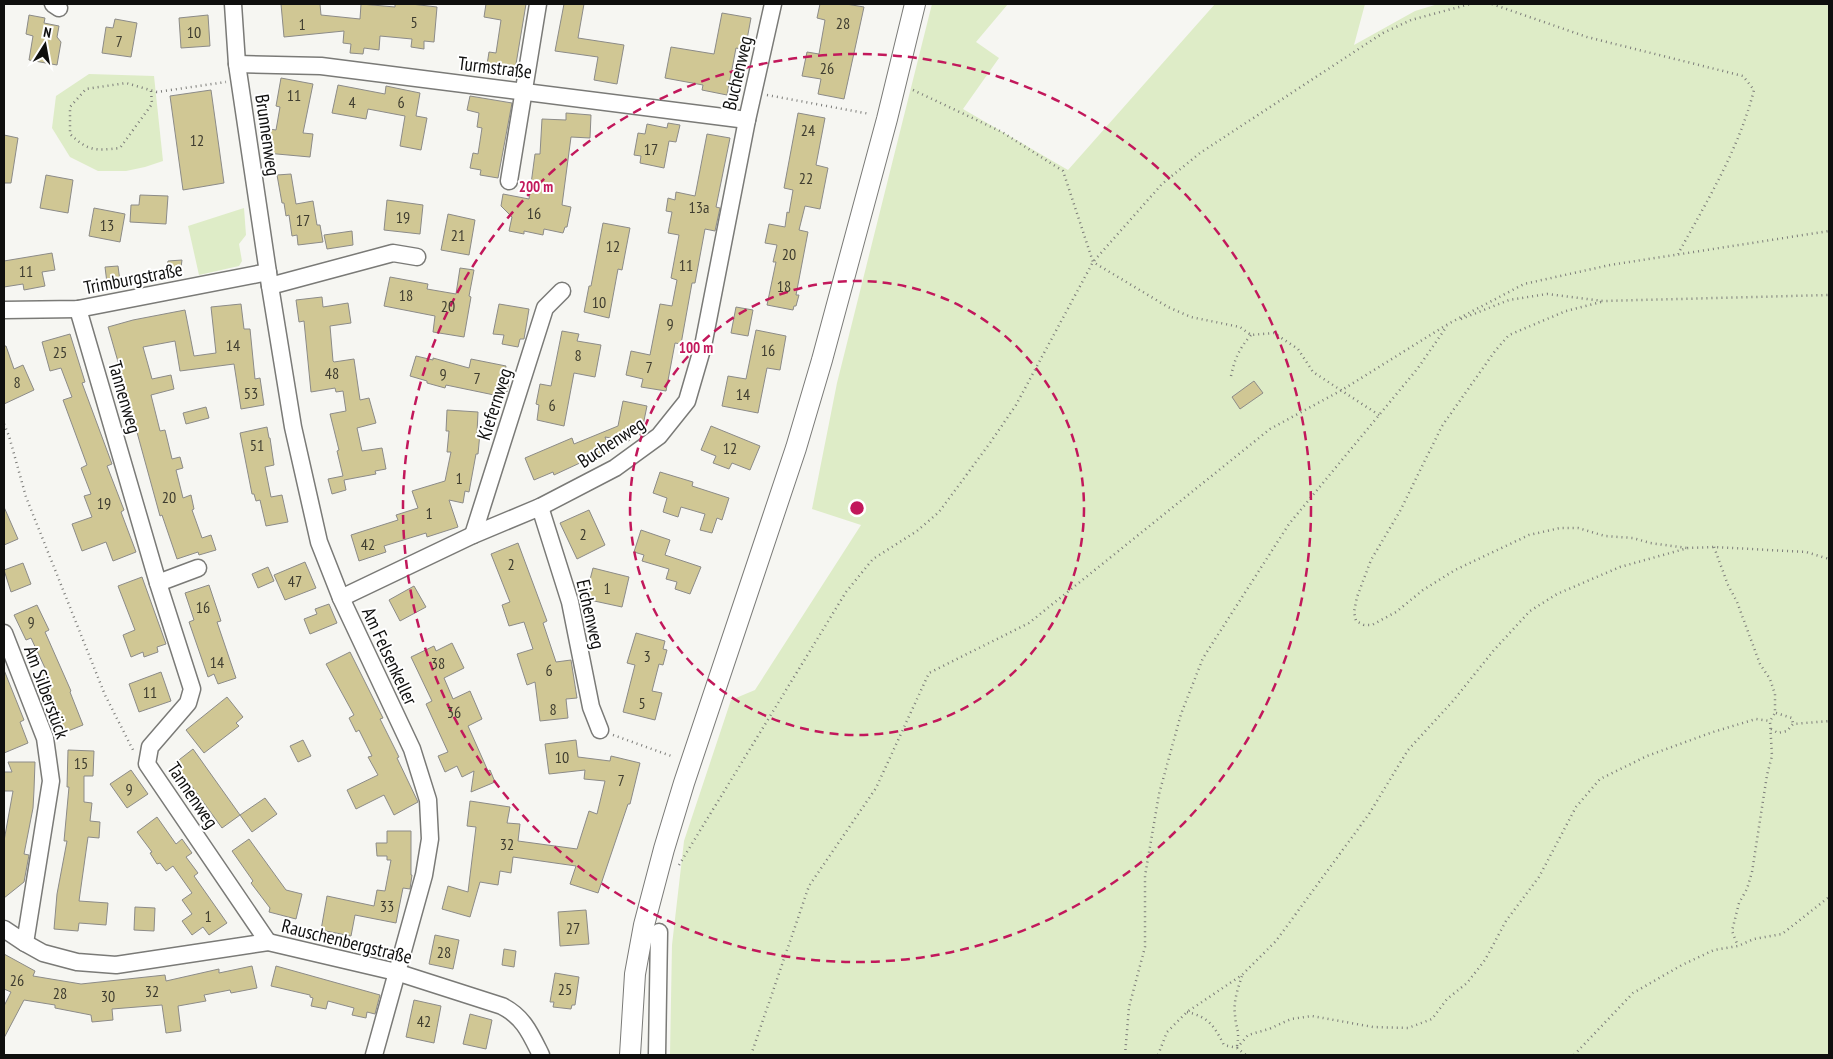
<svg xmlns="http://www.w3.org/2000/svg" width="1833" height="1059" font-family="'PT Sans Narrow',sans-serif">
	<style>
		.green { fill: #deecc7 }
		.building { fill: #d0c794; stroke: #8c8b88 }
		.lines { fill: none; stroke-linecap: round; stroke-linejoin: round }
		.minor-casing { stroke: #7a7a77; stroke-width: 19 }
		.major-casing { stroke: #7a7a77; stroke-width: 22 }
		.path { stroke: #7c7c79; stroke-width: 2.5; stroke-dasharray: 1 4; stroke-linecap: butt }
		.minor { stroke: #fff; stroke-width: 16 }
		.major { stroke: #fff; stroke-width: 20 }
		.ring { fill: none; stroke: #c2185b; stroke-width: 2.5; stroke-dasharray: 9 6 }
		.labels { text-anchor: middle; stroke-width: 4; stroke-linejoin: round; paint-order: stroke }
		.number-label { font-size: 16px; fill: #3f3d30 }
		.street-label { font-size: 19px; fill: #0f0f0e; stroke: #fff }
		.centre { fill: #c2185b; stroke: #fff; stroke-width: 2.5 }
		.ring-label { font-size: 15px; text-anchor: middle; font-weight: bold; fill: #c2185b; stroke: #fff; stroke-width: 4; stroke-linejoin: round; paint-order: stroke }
	</style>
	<rect width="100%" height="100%" fill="#f6f6f2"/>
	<g class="green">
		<polygon points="932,4 1008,4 976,42 999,58 963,109 1068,170 1215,4 1365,4 1354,45 1415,11 1438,4 1829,4 1829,1055 670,1055 672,945 684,841 731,700 755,690 861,525 812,509 837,383"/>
		<polygon points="89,74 154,76 163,161 145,167 126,171 98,171 70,157 52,128 56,96"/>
		<polygon points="244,208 246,235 239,244 242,261 239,266 199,275 188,226"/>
	</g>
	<g class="building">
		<polygon points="281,4 320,4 321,15 360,19 361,4 395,7 395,4 411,4 437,7 434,42 424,41 424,49 411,47 412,39 380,36 379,50 364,48 363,54 350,53 351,44 343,43 344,31 284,37"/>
		<polygon points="486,4 526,4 515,70 487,65 489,52 496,53 501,20 484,17"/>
		<polygon points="564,4 584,4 578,38 624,45 617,84 594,80 598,57 555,51"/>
		<polygon points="820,4 846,4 864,7 844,99 818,94 821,79 802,76 807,52 819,54 825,20 817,18"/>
		<polygon points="722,13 751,18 745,50 736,48 727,95 702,90 703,85 665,78 671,47 714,54"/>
		<polygon points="29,15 45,18 44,23 59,26 57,37 61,42 57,65 29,60 33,36 26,34"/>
		<polygon points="208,15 210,46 181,48 179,18"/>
		<polygon points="115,19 137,23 131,57 102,53 106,27 113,28"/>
		<polygon points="281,78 313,84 303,133 313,134 310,157 266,153 269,129 276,130 280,107 276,106"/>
		<polygon points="338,85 385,94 386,86 420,93 416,116 427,118 421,150 400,146 405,116 368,109 366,119 332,113"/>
		<polygon points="211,90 224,183 183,190 170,96"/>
		<polygon points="470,96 512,103 498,178 480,175 481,170 470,168 473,153 478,154 482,128 477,127 479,113 467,110"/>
		<polygon points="566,113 591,115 590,138 571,137 562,205 571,207 567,227 565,227 563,233 544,229 543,235 524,231 524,234 509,231 512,217 501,206 503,194 529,199 535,154 540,154 542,119 566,120"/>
		<polygon points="798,113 825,118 816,165 828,168 820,209 805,206 799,230 808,232 796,295 799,295 796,306 794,306 793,310 767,305 776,262 773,262 777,245 765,243 769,224 785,227 787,212 789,213 793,190 784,188"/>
		<polygon points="668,123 680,125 676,142 669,141 664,168 640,163 641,156 634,155 638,133 645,134 647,124 667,128"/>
		<polygon points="707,134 730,138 716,207 720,208 715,231 705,229 695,283 692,283 681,344 675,343 666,391 641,387 643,379 626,375 631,351 650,355 660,304 672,306 677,280 671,278 679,235 668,233 672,212 666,211 668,198 675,200 676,192 695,196"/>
		<polygon points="4,135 18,138 11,183 4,183"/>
		<polygon points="291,174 296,204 313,201 317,225 320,225 323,242 298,245 297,235 292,236 289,215 286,216 284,203 282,203 277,175"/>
		<polygon points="46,175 73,180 68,213 40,208"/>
		<polygon points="140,195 168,196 166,224 130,222 131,205 139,205"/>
		<polygon points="387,200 423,205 420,234 384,230"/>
		<polygon points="94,208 125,214 120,242 89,236"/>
		<polygon points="448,214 475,220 469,255 441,250"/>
		<polygon points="603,223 630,228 622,270 618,269 609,318 584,312 589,286 591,286"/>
		<polygon points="352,231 353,245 327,249 324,235"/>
		<polygon points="52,253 55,270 42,272 45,286 24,290 23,284 4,287 4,261"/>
		<polygon points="182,260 180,275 166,273 168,261"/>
		<polygon points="118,266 120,281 107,283 105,267"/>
		<polygon points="460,268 474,270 469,296 471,297 464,337 433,332 435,316 384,306 390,277 428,284 427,289 456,294"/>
		<polygon points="322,297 323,307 348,303 351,323 330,326 333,361 334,362 354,359 360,400 369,398 376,423 357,428 362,451 382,448 386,469 375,471 376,474 344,480 346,490 332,494 328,479 343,476 337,451 339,450 330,414 346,411 343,391 336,392 335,388 311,392 304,321 299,322 296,300"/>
		<polygon points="241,304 244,329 250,329 255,379 260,378 264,405 241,409 234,364 180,371 175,341 143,347 152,379 171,375 174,389 151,395 160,431 165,430 172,459 180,457 183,468 176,470 183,498 191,495 194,509 192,510 202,538 211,535 216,550 199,555 198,552 177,559 162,515 160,516 135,425 130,426 120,388 125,386 108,327 133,320 185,310 194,356 216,353 211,307"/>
		<polygon points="499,304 529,309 524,339 520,339 518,347 502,344 504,335 493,334"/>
		<polygon points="736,307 753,310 748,336 731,333"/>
		<polygon points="756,330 786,336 780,370 767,368 758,413 722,406 728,376 746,379"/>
		<polygon points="562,331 579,334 577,341 601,345 595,377 574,373 564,426 537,420 539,405 536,404 540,384 551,386"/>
		<polygon points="70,334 85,382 82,383 112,464 107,466 124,510 121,512 136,552 113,561 106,542 82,551 72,524 92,517 84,496 91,494 81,468 87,465 63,400 72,397 61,368 50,371 42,342"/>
		<polygon points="4,346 6,346 14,369 23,365 34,390 4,404"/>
		<polygon points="416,356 433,360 433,358 469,368 471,359 506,366 504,376 510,378 507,392 501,390 499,396 446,385 445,388 427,383 427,381 410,376"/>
		<polygon points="1254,381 1263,393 1240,409 1232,397"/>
		<polygon points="623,401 647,406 641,435 631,433 629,441 605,437 610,449 554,475 553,472 534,480 525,458 572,438 574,444 618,426"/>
		<polygon points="206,407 209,418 186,424 183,413"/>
		<polygon points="447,410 478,412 477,433 480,433 478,454 476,454 469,492 465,491 463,503 449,500 458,527 427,537 426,533 384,546 386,552 359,561 351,535 398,520 396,515 418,508 412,491 445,481 451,452 447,452 449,431 446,431"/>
		<polygon points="711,426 760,446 750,470 732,463 729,469 713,463 716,456 701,450"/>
		<polygon points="267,427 269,438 270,438 274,465 265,467 271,497 282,495 288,522 266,526 260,500 256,501 254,494 252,494 240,433"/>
		<polygon points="660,472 693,482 692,486 729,498 722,520 717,518 712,533 700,530 705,514 681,507 678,517 663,512 667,498 653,493"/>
		<polygon points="4,507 18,539 4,545"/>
		<polygon points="589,510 605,545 577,559 560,523"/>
		<polygon points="641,530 670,540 665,555 701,567 690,594 675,589 677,582 666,579 669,569 642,561 644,555 634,552"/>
		<polygon points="518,543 547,621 543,623 556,662 571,660 577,698 566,699 568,718 540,721 535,682 527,685 517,654 533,649 524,622 509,626 502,605 510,602 491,554"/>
		<polygon points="305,562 316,588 285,600 274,575"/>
		<polygon points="23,563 31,584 11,592 4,570"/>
		<polygon points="268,567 274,581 258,588 252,574"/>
		<polygon points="593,568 629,577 622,607 585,599"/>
		<polygon points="142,577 166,644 157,647 158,652 144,657 143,652 131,657 123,635 135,630 118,586"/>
		<polygon points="209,585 221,621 217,622 236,678 218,684 214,674 208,677 189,622 194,620 185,593"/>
		<polygon points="414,586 426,607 400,621 389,600"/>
		<polygon points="329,604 337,623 310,634 304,619 317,614 315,609"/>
		<polygon points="37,605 49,630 45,632 71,691 70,692 83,725 63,733 54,711 57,709 40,670 45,668 31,638 26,640 14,615"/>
		<polygon points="636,633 665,641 663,649 667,650 663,665 659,664 652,691 662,693 655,720 623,712 635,665 627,663"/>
		<polygon points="452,643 464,668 444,678 453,699 470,691 482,719 468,726 488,771 490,770 495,782 471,792 474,771 462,777 457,766 445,772 438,756 448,752 426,704 432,701 411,657 434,646 436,651"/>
		<polygon points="350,652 383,718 380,719 399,757 397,758 418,802 394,815 384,795 356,809 347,790 378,775 368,757 372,756 359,730 356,732 349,718 354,715 326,664"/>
		<polygon points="4,670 24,720 20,722 28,743 4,753"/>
		<polygon points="161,672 171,701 139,712 129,684"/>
		<polygon points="227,697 243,717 236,723 239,726 204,753 186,730"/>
		<polygon points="303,740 311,756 298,762 290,746"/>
		<polygon points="576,740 578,757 610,761 611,756 640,763 630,804 628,804 598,893 570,884 576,866 513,857 511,873 500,871 498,885 480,882 470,917 442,909 448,886 468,892 476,827 467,826 470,801 510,807 507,823 520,824 518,841 577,849 589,811 597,814 605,781 584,779 585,770 549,774 545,744"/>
		<polygon points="193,749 240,815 222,828 175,763"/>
		<polygon points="68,750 94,751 93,776 84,776 84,802 92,803 90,821 100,822 99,838 88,837 79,901 108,903 106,925 79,923 78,931 54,929 57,894 67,841 64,841 69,787 67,787"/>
		<polygon points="8,762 35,762 34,790 33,808 24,854 29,855 24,882 4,898 4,841 13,791 4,791 4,772 12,772"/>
		<polygon points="131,770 148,794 127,808 110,784"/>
		<polygon points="265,798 277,814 252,832 240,815"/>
		<polygon points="157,817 176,844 182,839 192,853 186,857 198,873 194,876 227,923 209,935 203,927 192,935 182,921 192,914 182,900 192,893 173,866 166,871 160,863 157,864 150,853 152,852 137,832"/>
		<polygon points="387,831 411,831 411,875 412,875 410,889 403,888 396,923 355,915 351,936 321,930 327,896 374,906 377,890 385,891 391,860 387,860 387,856 377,856 376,843 387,843"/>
		<polygon points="249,839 286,890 302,894 296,919 269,912 270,908 251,883 253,881 232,851"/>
		<polygon points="135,907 155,908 154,931 134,930"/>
		<polygon points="586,910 589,944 560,946 558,912"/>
		<polygon points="435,935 459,940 453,969 429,964"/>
		<polygon points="504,949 516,951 514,967 502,965"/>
		<polygon points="4,954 35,971 33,976 81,984 165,975 166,981 219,969 219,973 252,966 257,988 231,993 230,990 204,995 206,1001 178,1006 181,1031 166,1033 162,1005 112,1009 113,1020 92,1022 91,1015 55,1008 55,1005 24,1000 4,1038 4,1006 11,992 4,989"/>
		<polygon points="276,966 380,995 375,1014 367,1012 366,1018 352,1015 354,1008 328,1001 326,1009 311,1006 313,998 310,997 310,995 271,986"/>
		<polygon points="555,973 579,977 575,1005 572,1005 571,1009 553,1007 554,1002 550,1002"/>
		<polygon points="414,1000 441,1006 434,1043 406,1037"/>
		<polygon points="470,1014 492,1020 486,1049 463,1044"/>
	</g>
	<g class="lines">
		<g class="minor-casing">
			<g id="minor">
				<polyline points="53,4 59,8"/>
				<polyline points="233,4 237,64 270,286 293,427 319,542 341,598 412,749 428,800 430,839 424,875 374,1055"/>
				<polyline points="237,64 321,66 747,120"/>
				<polyline points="509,181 538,4"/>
				<polyline points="270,286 393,253 417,257"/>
				<polyline points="78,309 158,583 192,689 188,703 150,747 147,764 268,942"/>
				<polyline points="4,310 78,309 268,272"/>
				<polyline points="540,507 570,602 591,707 600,730"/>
				<polyline points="473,535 545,308 562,291"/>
				<polyline points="158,583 198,568"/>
				<polyline points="341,598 473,535 540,507 615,468 659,436 687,401 703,346 747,120 773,4"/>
				<polyline points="4,633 45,738 51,781 25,943"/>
				<path d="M 4,929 L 25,943 L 43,953 L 77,962 L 116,965 L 268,942 L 396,972 L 502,1006 C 524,1017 531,1035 541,1055"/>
				<polyline points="657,1055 659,932"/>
			</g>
		</g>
		<g class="major-casing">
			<polyline id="major" points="630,1055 635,974 644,925 664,849 684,783 796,448 822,360 887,119 915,4"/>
		</g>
		<g class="path">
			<path d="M 1492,4 L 1587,37 L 1743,76 L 1754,90 C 1739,149 1707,201 1678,254"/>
			<polyline points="913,90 1002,132 1063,171 1093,262 1168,307 1191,317 1240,327 1251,335 1274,333 1298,349 1313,372 1379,415"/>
			<path d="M 151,91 L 152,104 L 120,148 C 95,151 88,151 70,134 L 70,107 L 86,89 L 126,83 L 157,92 L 226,82"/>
			<polyline points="767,95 870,114"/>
			<polyline points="1601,302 1566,311 1509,335 1495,351 1442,426 1400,511 1371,560 1357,597 1354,612 1356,621 1364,625 1372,625 1396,612 1423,590 1455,570 1529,535 1560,528 1578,528 1605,536 1633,538 1650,543 1687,548"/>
			<polyline points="1461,319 1509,300 1547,294 1603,301 1829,295"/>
			<path d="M 1231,376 C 1235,358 1239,349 1251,335"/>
			<polyline points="4,424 9,436 26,497 105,695 133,750"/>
			<polyline points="1714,547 1728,585 1737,602 1760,664 1770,679 1775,694 1775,713 1770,721 1772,756 1767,775 1752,872 1747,889 1739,903 1732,931 1738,946"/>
			<polyline points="1776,713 1792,718 1793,724"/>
			<polyline points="1771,729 1778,733 1787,731 1793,724 1829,721"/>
			<polyline points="613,735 674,757"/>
			<polyline points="679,865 846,592 873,559 917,531 939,512 990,443 1016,405 1093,262 1162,184 1200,153 1383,33 1411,20 1470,4"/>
			<path d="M 1187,1012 C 1209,1017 1214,1026 1224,1045 L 1237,1048 L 1246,1055"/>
			<path d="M 1237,1046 C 1240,1029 1236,1030 1235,1015 C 1233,1002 1238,988 1242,976"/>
			<polyline points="1237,1048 1248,1035 1269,1029 1291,1019 1312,1016 1373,1027 1408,1028 1432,1019 1447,999 1467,983 1485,960 1506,921 1539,877 1576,807 1600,779 1647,756 1713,732 1756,719 1770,721"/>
			<polyline points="751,1055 809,886 876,788 929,673 1029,623 1270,429 1342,390 1448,324 1524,284 1610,265 1829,231"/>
			<polyline points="1125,1055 1129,1007 1145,947 1145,876 1159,794 1181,714 1203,658 1289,524 1418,368 1447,326"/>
			<polyline points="1158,1055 1167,1032 1187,1012 1242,975 1276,941 1369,814 1408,750 1453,701 1494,650 1530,611 1557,594 1620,567 1688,548 1714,547 1806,552 1829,559"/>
			<polyline points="1574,1055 1633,993 1682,965 1714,950 1738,946 1754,939 1782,934 1829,897"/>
		</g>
		<use href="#minor" class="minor"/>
		<use href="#major" class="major"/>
	</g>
	<g class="ring">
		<circle cx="857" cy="508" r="227"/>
		<circle cx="857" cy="508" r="454"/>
	</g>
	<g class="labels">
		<g class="number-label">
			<text x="414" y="28">5</text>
			<text x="843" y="29">28</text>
			<text x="302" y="30">1</text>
			<text x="194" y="38">10</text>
			<text x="119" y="47">7</text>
			<text x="827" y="74">26</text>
			<text x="294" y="101">11</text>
			<text x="352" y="108">4</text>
			<text x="401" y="108">6</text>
			<text x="808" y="136">24</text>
			<text x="197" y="146">12</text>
			<text x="651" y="155">17</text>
			<text x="806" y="184">22</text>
			<text x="699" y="213">13a</text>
			<text x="534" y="219">16</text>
			<text x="403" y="223">19</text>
			<text x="303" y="226">17</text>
			<text x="107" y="231">13</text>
			<text x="458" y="241">21</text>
			<text x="613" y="252">12</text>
			<text x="789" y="260">20</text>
			<text x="686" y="271">11</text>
			<text x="26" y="277">11</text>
			<text x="784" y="292">18</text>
			<text x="406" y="301">18</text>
			<text x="599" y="308">10</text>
			<text x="448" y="312">20</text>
			<text x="670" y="330">9</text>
			<text x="233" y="351">14</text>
			<text x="768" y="356">16</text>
			<text x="60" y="358">25</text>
			<text x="578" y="361">8</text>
			<text x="649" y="373">7</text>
			<text x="332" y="379">48</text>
			<text x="443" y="380">9</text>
			<text x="477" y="384">7</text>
			<text x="17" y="388">8</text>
			<text x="251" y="399">53</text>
			<text x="743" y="400">14</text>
			<text x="552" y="411">6</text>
			<text x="257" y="451">51</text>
			<text x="730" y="454">12</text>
			<text x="459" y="484">1</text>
			<text x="169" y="503">20</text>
			<text x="104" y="509">19</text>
			<text x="429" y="519">1</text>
			<text x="583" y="540">2</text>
			<text x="368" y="550">42</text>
			<text x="511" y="570">2</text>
			<text x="295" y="587">47</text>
			<text x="607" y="594">1</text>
			<text x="203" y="613">16</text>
			<text x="31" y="628">9</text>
			<text x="647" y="662">3</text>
			<text x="217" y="668">14</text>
			<text x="438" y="669">38</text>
			<text x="549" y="676">6</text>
			<text x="150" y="698">11</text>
			<text x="642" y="709">5</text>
			<text x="553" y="715">8</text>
			<text x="454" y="718">36</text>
			<text x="562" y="763">10</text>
			<text x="81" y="769">15</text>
			<text x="621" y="786">7</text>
			<text x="129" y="795">9</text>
			<text x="507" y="850">32</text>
			<text x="387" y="912">33</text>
			<text x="208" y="922">1</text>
			<text x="573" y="934">27</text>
			<text x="444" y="958">28</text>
			<text x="17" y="986">26</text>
			<text x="565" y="995">25</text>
			<text x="152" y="997">32</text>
			<text x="60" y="999">28</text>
			<text x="108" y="1002">30</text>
			<text x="424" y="1027">42</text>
		</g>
		<g class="street-label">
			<text transform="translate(495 67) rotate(7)" y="7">Turmstraße</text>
			<text transform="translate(737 73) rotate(-77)" y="7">Buchenweg</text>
			<text transform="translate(268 135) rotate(82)" y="7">Brunnenweg</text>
			<text transform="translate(133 278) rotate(-11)" y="7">Trimburgstraße</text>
			<text transform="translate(125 397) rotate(74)" y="7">Tannenweg</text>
			<text transform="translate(494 404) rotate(-72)" y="7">Kiefernweg</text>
			<text transform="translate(611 442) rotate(-33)" y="7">Buchenweg</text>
			<text transform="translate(591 614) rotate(77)" y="7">Eichenweg</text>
			<text transform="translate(390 656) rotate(65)" y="7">Am Felsenkeller</text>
			<text transform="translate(47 692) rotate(70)" y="7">Am Silberstück</text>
			<text transform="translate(193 795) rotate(56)" y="7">Tannenweg</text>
			<text transform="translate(347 941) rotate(14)" y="7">Rauschenbergstraße</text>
		</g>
	</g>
	<circle cx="857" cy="508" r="8" class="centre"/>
	<g class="ring-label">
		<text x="536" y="192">200 m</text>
		<text x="696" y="353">100 m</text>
	</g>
	<rect width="1833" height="1059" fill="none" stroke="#0f0f0e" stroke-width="10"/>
	<g transform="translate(45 45) rotate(11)" stroke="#ffffff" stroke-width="4" paint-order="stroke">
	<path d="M0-4L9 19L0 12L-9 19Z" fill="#0f0f0e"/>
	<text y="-8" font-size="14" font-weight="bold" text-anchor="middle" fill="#0f0f0e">N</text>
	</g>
</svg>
